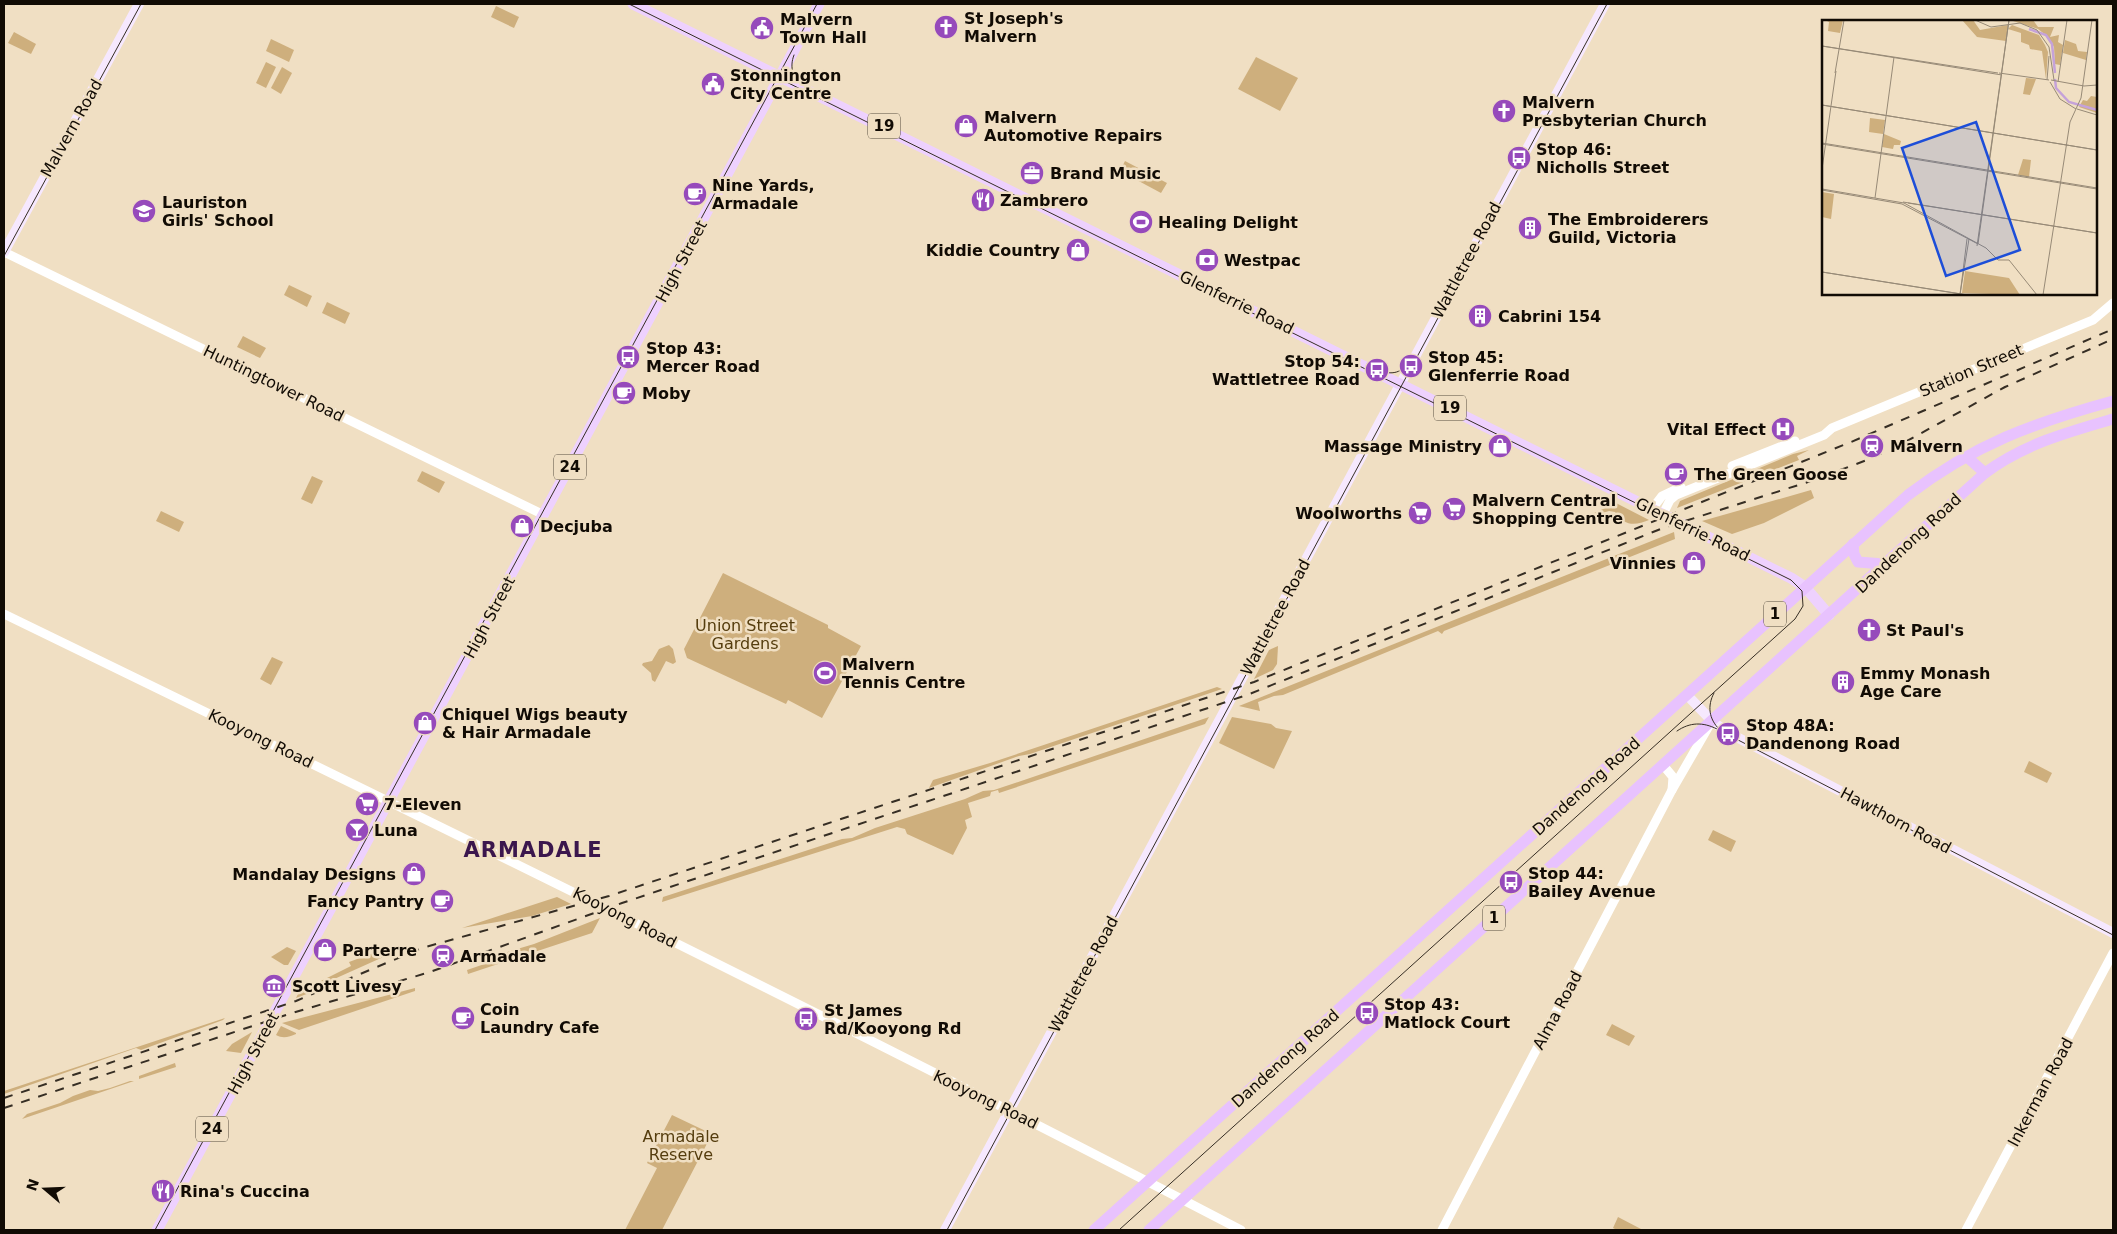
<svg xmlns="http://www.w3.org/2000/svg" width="2117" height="1234" font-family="'DejaVu Sans',sans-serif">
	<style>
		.green { fill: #ceaf7d }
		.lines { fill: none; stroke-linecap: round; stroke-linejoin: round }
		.tertiary { stroke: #fff; stroke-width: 9 }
		.secondary { stroke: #f6e8fe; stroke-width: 10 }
		.primary { stroke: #eed1fe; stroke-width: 11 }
		.trunk { stroke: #e8c2fe; stroke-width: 11 }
		.tram { stroke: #362e24; stroke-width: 1 }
		.rail { stroke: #362e24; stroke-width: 2; stroke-dasharray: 9 9; stroke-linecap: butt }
		.labels { text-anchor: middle; stroke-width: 5; stroke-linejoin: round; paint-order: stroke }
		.shield { fill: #f0dfc3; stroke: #544b3d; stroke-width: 1 }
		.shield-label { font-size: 15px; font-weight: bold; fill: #110b04 }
		.poi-label { font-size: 16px; font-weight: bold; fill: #110b04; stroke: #f0dfc3; text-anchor: start }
		.street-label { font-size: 16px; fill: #110b04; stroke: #f0dfc3 }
		.park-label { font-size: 16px; fill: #553d0e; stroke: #f0dfc3 }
		.district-label { font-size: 21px; font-weight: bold; letter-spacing: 1px; fill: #3b164d; stroke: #f0dfc3 }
		.inset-river { fill: none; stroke: #c5a2d9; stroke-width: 2.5 }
		.inset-road { fill: none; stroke: #978a77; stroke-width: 1 }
		.view { fill: #1d4ed8; fill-opacity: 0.15; stroke: #1d4ed8; stroke-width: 2.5 }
		.inset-edge { fill: none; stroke: #110b04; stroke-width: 2.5 }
	</style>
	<rect width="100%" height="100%" fill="#f0dfc3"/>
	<g class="green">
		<polygon points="496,6 519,17 514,28 491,17"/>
		<polygon points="14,32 36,44 31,54 8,43"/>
		<polygon points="271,39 294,50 289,62 266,51"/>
		<polygon points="1256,57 1298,78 1280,111 1238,89"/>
		<polygon points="266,62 276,67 266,88 256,83"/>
		<polygon points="282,67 292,73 281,94 271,88"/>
		<polygon points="1125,161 1167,183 1161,193 1120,171"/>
		<polygon points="289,285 312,296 307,307 284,295"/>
		<polygon points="327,302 350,313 345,324 322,313"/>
		<polygon points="243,336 266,348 260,358 237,347"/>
		<polygon points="1809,450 1797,456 1799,460 1677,508 1680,501 1793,454"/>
		<polygon points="422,471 445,482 439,493 417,481"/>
		<polygon points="312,476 323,481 312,504 301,499"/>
		<polygon points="1811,490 1814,498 1764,523 1732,534 1702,521"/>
		<path d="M 1616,503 L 1649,520 C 1635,526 1624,526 1615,512 L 1609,511 L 1577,521 Z"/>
		<polygon points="161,511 184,522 179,532 156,521"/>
		<polygon points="1674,532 1675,539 1444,631 1442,634 1438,631 1283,695 1274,696 1258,702 1260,711 1239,706"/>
		<polygon points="723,573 828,625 828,628 861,646 822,718 788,700 786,704 687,658 684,649"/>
		<polygon points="669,645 673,649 676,662 673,664 666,661 655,682 652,680 651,673 642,665 643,663 652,661 659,649"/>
		<polygon points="1278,646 1277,664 1273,670 1254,679 1269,650"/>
		<polygon points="272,657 283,662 271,685 260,679"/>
		<polygon points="1217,687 1222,689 1030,754 1019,756 929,788 933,780 990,763"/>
		<polygon points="1209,717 1205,724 999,793 998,790 991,792 990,796 968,803 972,817 965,820 967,828 953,855 907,834 905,829 897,827 662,902 663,897 842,839 852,838 875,828 965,799 983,791 994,790 1027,779"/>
		<polygon points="1232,717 1271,724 1276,728 1292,731 1274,769 1219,743"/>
		<polygon points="2029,761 2052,773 2047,783 2024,772"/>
		<polygon points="1713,830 1736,841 1731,852 1708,840"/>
		<polygon points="557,897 571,904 532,916 462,928"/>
		<polygon points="600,918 592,933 468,974 467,970 505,957 504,953 534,944"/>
		<polygon points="287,947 296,951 288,965 284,965 271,957"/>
		<polygon points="387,948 390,954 332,980 333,984 296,998 302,986 309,983 311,986 351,966 349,962"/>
		<polygon points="415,988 415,991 299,1030 282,1023"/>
		<polygon points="225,1018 223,1020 141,1050 136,1048 4,1094 4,1091"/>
		<polygon points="1612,1024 1635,1036 1629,1046 1606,1035"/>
		<path d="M 281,1026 L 296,1033 L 296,1034 C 289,1037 283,1039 276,1035 Z"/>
		<polygon points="252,1032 241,1053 226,1051 232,1044"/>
		<polygon points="175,1063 176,1067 139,1079 139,1076"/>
		<polygon points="130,1081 134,1081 22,1119 27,1114 60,1103 73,1096 90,1090 98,1091 110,1088"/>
		<polygon points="672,1115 712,1134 662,1230 625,1230 657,1168 647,1163"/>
		<polygon points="1618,1217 1641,1229 1640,1230 1617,1230 1613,1228"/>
	</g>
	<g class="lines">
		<g class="tertiary">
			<polyline points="4,252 544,515"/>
			<polyline points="1732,466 1795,441"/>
			<polyline points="1652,509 1662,496 1681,487"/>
			<polyline points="1663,514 1670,500 1676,495 1824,435 1832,428 2093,320 2113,303"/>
			<path d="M 4,614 C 418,815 832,1017 1241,1230"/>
			<polyline points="1663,765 1673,777 1672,790"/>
			<polyline points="1442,1230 1672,790 1709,726"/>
			<polyline points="1966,1230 2113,953"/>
		</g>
		<g class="secondary">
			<polyline points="4,252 139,4"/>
			<polyline points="1687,695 1712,721 1727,732 2113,933"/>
			<polyline points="945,1230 1605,4"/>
		</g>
		<g class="primary">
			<polyline points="633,4 1791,578 1805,587 1829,615"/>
			<polyline points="157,1230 819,4"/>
		</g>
		<g class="trunk">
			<polyline points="1967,457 1985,473"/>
			<polyline points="1853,544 1854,554 1858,562 1884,564"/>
			<path d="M 1094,1230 L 1908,495 C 1975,444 2033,423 2113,401"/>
			<path d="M 1149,1230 L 1985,473 C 2024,444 2068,432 2113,419"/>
		</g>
		<g class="tram">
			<polyline points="629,4 1791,580 1802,591 1803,606 1795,619 1119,1230"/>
			<path d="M 794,55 C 789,68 793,78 804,85"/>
			<polyline points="4,256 141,4"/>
			<path d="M 1380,371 C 1393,375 1402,373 1409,361"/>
			<path d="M 1714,693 C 1707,706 1709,719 1719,729"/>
			<path d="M 1677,731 C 1690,722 1703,722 1717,729 L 2113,935"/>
			<polyline points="155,1230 817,4"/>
			<polyline points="947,1230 1607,4"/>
		</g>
		<g class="rail">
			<polyline points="4,1098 296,1001 422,948 609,896 1254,682 1851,442 2113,329"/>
			<polyline points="4,1108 289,1014 430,972 622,903 1247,695 1663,528 1808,482 1867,460 1907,441 2005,387 2113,339"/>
		</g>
	</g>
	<defs>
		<g id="church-disc" transform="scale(1.25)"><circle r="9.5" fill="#964abb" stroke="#f0dfc3"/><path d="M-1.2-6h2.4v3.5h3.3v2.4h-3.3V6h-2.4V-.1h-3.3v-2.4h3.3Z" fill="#fff"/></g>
		<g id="civic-disc" transform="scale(1.25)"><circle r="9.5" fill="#964abb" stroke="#f0dfc3"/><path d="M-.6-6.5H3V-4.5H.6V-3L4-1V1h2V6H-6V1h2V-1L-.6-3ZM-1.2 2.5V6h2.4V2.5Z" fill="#fff"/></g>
		<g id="shop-disc" transform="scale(1.25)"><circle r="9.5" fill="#964abb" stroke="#f0dfc3"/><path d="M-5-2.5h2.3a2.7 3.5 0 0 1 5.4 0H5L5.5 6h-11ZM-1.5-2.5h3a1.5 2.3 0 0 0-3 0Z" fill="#fff"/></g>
		<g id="bus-disc" transform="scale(1.25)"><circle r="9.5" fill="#964abb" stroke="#f0dfc3"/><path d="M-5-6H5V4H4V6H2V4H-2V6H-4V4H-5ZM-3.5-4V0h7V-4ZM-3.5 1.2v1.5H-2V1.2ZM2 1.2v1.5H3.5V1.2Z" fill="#fff"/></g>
		<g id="office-disc" transform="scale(1.25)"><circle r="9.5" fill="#964abb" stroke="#f0dfc3"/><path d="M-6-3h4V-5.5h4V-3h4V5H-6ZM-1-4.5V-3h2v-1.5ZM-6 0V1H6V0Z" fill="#fff"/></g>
		<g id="cafe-disc" transform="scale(1.25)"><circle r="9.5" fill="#964abb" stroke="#f0dfc3"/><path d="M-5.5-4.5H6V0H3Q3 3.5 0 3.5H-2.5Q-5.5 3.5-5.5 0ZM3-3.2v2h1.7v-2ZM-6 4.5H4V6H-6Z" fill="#fff"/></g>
		<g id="restaurant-disc" transform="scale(1.25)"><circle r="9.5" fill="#964abb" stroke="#f0dfc3"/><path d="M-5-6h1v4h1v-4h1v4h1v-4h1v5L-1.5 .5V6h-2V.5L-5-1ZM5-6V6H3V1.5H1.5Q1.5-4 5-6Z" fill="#fff"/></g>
		<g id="school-disc" transform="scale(1.25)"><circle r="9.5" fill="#964abb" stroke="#f0dfc3"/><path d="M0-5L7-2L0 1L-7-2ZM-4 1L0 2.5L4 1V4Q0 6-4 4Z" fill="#fff"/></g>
		<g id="stadium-disc" transform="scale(1.25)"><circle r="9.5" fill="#964abb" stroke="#f0dfc3"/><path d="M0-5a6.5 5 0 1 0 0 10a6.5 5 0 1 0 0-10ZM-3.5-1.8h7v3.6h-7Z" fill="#fff"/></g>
		<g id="building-disc" transform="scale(1.25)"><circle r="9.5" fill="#964abb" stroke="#f0dfc3"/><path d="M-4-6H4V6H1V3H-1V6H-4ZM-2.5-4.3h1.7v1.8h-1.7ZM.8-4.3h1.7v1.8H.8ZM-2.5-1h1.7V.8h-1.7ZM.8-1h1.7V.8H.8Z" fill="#fff"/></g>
		<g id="bank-disc" transform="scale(1.25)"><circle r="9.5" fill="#964abb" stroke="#f0dfc3"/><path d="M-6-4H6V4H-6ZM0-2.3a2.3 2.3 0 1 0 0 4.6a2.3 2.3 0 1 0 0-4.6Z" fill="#fff"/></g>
		<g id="hospital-disc" transform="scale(1.25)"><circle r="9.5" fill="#964abb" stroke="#f0dfc3"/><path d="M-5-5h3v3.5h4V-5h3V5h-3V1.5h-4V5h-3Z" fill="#fff"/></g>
		<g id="station-disc" transform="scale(1.25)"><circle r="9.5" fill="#964abb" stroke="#f0dfc3"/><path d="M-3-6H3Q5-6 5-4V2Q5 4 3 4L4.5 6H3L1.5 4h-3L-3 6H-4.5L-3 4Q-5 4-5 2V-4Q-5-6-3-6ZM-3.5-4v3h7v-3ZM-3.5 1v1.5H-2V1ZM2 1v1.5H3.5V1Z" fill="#fff"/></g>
		<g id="supermarket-disc" transform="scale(1.25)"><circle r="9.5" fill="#964abb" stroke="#f0dfc3"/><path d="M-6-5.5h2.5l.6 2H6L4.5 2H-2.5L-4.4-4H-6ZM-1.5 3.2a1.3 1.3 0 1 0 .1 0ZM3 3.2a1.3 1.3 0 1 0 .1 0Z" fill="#fff"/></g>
		<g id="bar-disc" transform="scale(1.25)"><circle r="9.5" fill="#964abb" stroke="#f0dfc3"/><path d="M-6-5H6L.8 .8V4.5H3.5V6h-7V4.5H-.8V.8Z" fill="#fff"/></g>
		<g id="museum-disc" transform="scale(1.25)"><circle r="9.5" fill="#964abb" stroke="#f0dfc3"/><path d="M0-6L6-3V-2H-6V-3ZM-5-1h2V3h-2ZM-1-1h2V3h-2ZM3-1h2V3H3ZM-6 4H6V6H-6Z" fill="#fff"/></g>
	</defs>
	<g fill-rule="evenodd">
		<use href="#church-disc" x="946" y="27"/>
		<use href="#civic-disc" x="762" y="28"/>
		<use href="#civic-disc" x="713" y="84"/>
		<use href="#church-disc" x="1504" y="111"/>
		<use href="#shop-disc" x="966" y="126"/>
		<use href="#bus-disc" x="1519" y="158"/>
		<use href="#office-disc" x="1032" y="173"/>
		<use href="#cafe-disc" x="695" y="194"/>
		<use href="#restaurant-disc" x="983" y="200"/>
		<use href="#school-disc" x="144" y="211"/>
		<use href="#stadium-disc" x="1141" y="222"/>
		<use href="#building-disc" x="1530" y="228"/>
		<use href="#shop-disc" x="1078" y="250"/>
		<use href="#bank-disc" x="1207" y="260"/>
		<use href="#building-disc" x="1480" y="316"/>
		<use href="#bus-disc" x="628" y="357"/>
		<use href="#bus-disc" x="1411" y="366"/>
		<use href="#bus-disc" x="1377" y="370"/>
		<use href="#cafe-disc" x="624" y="393"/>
		<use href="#hospital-disc" x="1783" y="429"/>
		<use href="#shop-disc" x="1500" y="446"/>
		<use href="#station-disc" x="1872" y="446"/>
		<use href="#cafe-disc" x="1676" y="474"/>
		<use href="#supermarket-disc" x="1454" y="509"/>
		<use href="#supermarket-disc" x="1420" y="513"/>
		<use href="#shop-disc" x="522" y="526"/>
		<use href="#shop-disc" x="1694" y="563"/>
		<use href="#church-disc" x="1869" y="630"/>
		<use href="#stadium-disc" x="825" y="673"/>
		<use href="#building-disc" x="1843" y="682"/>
		<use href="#shop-disc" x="425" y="723"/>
		<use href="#bus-disc" x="1728" y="734"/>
		<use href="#supermarket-disc" x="367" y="804"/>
		<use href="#bar-disc" x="357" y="830"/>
		<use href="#shop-disc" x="414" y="874"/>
		<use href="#bus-disc" x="1511" y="882"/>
		<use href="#cafe-disc" x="442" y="901"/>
		<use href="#shop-disc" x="325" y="950"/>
		<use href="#station-disc" x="443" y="956"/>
		<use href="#museum-disc" x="274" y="986"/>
		<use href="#bus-disc" x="1367" y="1013"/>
		<use href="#cafe-disc" x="463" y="1018"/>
		<use href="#bus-disc" x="806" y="1019"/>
		<use href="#restaurant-disc" x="163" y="1191"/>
	</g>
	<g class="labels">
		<g class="shield">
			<rect x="868" y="113.5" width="32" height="25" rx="4"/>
			<rect x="1434" y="395.5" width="32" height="25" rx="4"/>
			<rect x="554" y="454.5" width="32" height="25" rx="4"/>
			<rect x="1764" y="601.5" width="22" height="25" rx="4"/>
			<rect x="1483" y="905.5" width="22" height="25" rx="4"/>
			<rect x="196" y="1116.5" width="32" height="25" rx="4"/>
		</g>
		<g class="shield-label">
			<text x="884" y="131">19</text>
			<text x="1450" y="413">19</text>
			<text x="570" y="472">24</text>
			<text x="1775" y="619">1</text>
			<text x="1494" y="923">1</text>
			<text x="212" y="1134">24</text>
		</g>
		<g class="poi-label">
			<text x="964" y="24">St Joseph's<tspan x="964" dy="18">Malvern</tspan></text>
			<text x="780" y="25">Malvern<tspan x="780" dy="18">Town Hall</tspan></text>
			<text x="730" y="81">Stonnington<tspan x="730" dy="18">City Centre</tspan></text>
			<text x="1522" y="108">Malvern<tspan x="1522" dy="18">Presbyterian Church</tspan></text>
			<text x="984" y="123">Malvern<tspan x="984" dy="18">Automotive Repairs</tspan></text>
			<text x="1536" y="155">Stop 46:<tspan x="1536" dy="18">Nicholls Street</tspan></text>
			<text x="1050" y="179">Brand Music</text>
			<text x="712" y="191">Nine Yards,<tspan x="712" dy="18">Armadale</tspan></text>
			<text x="1000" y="206">Zambrero</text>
			<text x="162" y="208">Lauriston<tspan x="162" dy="18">Girls' School</tspan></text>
			<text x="1548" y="225">The Embroiderers<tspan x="1548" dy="18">Guild, Victoria</tspan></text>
			<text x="1158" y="228">Healing Delight</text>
			<text x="1060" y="256" text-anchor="end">Kiddie Country</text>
			<text x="1224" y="266">Westpac</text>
			<text x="1498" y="322">Cabrini 154</text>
			<text x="646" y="354">Stop 43:<tspan x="646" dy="18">Mercer Road</tspan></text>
			<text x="1428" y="363">Stop 45:<tspan x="1428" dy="18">Glenferrie Road</tspan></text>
			<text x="1360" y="367" text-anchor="end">Stop 54:<tspan x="1360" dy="18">Wattletree Road</tspan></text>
			<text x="642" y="399">Moby</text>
			<text x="1766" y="435" text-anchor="end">Vital Effect</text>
			<text x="1482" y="452" text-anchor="end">Massage Ministry</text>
			<text x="1890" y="452">Malvern</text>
			<text x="1694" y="480">The Green Goose</text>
			<text x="1472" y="506">Malvern Central<tspan x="1472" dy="18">Shopping Centre</tspan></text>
			<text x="1402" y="519" text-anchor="end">Woolworths</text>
			<text x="540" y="532">Decjuba</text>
			<text x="1676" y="569" text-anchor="end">Vinnies</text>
			<text x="1886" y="636">St Paul's</text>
			<text x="842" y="670">Malvern<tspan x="842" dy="18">Tennis Centre</tspan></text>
			<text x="1860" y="679">Emmy Monash<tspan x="1860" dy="18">Age Care</tspan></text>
			<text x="442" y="720">Chiquel Wigs beauty<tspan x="442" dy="18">&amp; Hair Armadale</tspan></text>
			<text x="1746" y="731">Stop 48A:<tspan x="1746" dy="18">Dandenong Road</tspan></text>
			<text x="384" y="810">7-Eleven</text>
			<text x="374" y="836">Luna</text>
			<text x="1528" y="879">Stop 44:<tspan x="1528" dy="18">Bailey Avenue</tspan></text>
			<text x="396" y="880" text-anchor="end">Mandalay Designs</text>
			<text x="424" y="907" text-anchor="end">Fancy Pantry</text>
			<text x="342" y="956">Parterre</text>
			<text x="460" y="962">Armadale</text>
			<text x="292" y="992">Scott Livesy</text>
			<text x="1384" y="1010">Stop 43:<tspan x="1384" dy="18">Matlock Court</tspan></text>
			<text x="480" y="1015">Coin<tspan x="480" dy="18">Laundry Cafe</tspan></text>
			<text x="824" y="1016">St James<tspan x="824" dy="18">Rd/Kooyong Rd</tspan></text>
			<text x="180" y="1197">Rina's Cuccina</text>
		</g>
		<g class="street-label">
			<text transform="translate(71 128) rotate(-61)" y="6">Malvern Road</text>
			<text transform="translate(1466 260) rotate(-62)" y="6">Wattletree Road</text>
			<text transform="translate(681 261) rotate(-62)" y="6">High Street</text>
			<text transform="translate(1237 302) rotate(26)" y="6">Glenferrie Road</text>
			<text transform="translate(1971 370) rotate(-23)" y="6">Station Street</text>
			<text transform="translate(274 383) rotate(26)" y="6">Huntingtower Road</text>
			<text transform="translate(1693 529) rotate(26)" y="6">Glenferrie Road</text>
			<text transform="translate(1908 543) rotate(-43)" y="6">Dandenong Road</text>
			<text transform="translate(489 617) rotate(-62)" y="6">High Street</text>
			<text transform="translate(1275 617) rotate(-62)" y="6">Wattletree Road</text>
			<text transform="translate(261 738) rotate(26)" y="6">Kooyong Road</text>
			<text transform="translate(1586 786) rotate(-42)" y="6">Dandenong Road</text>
			<text transform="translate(1896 820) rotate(28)" y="6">Hawthorn Road</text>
			<text transform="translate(625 917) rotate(27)" y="6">Kooyong Road</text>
			<text transform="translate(1083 974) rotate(-62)" y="6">Wattletree Road</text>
			<text transform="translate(1557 1010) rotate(-62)" y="6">Alma Road</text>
			<text transform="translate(253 1053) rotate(-62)" y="6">High Street</text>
			<text transform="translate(1285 1058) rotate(-42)" y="6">Dandenong Road</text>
			<text transform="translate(2040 1092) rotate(-62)" y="6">Inkerman Road</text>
			<text transform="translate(986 1099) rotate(26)" y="6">Kooyong Road</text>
		</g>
		<g class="park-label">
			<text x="745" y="631">Union Street<tspan x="745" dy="18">Gardens</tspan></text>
			<text x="681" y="1142">Armadale<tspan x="681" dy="18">Reserve</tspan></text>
		</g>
		<g class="district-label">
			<text x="533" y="857">ARMADALE</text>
		</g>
	</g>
	<g transform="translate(1822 20)">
		<rect width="275" height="275" fill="#f0dfc3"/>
		<path d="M 21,0 L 18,13 L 6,11 L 7,2 L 3,0 ZM 140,0 L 151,0 L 158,10 L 186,5 L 184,21 L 155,17 ZM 188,0 L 211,0 L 216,7 L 232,7 L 228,17 L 237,15 L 236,22 L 241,25 L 238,45 L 233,44 L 232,27 L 225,16 L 216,9 ZM 190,5 L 217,15 L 223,25 L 226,32 L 224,59 L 220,31 L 208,29 L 207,25 L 199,22 L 199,13 L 186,9 ZM 243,20 L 254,24 L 256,31 L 265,32 L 264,40 L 241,33 ZM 204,58 L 214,59 L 208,75 L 201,74 ZM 269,76 L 275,77 L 275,93 L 257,87 L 261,80 L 265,81 ZM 48,98 L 63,100 L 61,114 L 47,112 ZM 62,114 L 79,121 L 78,125 L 72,125 L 71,129 L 60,127 ZM 201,139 L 209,140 L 207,157 L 196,155 ZM 0,172 L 12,174 L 9,199 L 0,197 ZM 143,251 L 187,258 L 198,275 L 140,273 Z" fill="#ceaf7d"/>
		<path class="inset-river" d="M 207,9 L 224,15 L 230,24 L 233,53M 233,59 L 234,68 L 247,82 L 275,90"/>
		<path class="inset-road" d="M 153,0 L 169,7 L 198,3 L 215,10 L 227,27 L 232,60M 0,26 L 176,53M 0,26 L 180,55M 13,53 L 22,0M 177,53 L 227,60M 225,60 L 227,36M 229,60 L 262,66 L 275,65M 228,62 L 238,79 L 254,89M 236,62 L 245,0M 0,85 L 275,130M 0,85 L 275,130M 255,89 L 275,95M 0,123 L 275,168M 0,124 L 275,169M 0,149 L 14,51M 0,169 L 82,183 L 164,228 L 176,240 L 187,240 L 215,275M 0,170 L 80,184 L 156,224 L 187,0M 53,178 L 72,37M 81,182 L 275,213M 86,183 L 275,213M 155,226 L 187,0M 0,252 L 145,275M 0,252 L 146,275M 138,274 L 147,219M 138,275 L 145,219M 221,275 L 248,102 L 259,78 L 270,0"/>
		<path class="view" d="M 154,102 L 198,230 L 124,256 L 80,128 Z"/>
		<rect width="275" height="275" class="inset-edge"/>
	</g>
	<rect width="2117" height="1234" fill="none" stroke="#110b04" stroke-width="10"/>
	<g transform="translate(45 1189) rotate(289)" stroke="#f0dfc3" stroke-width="4" paint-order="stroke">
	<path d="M0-4L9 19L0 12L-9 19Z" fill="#110b04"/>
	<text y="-8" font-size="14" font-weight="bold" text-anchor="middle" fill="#110b04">N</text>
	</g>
</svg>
